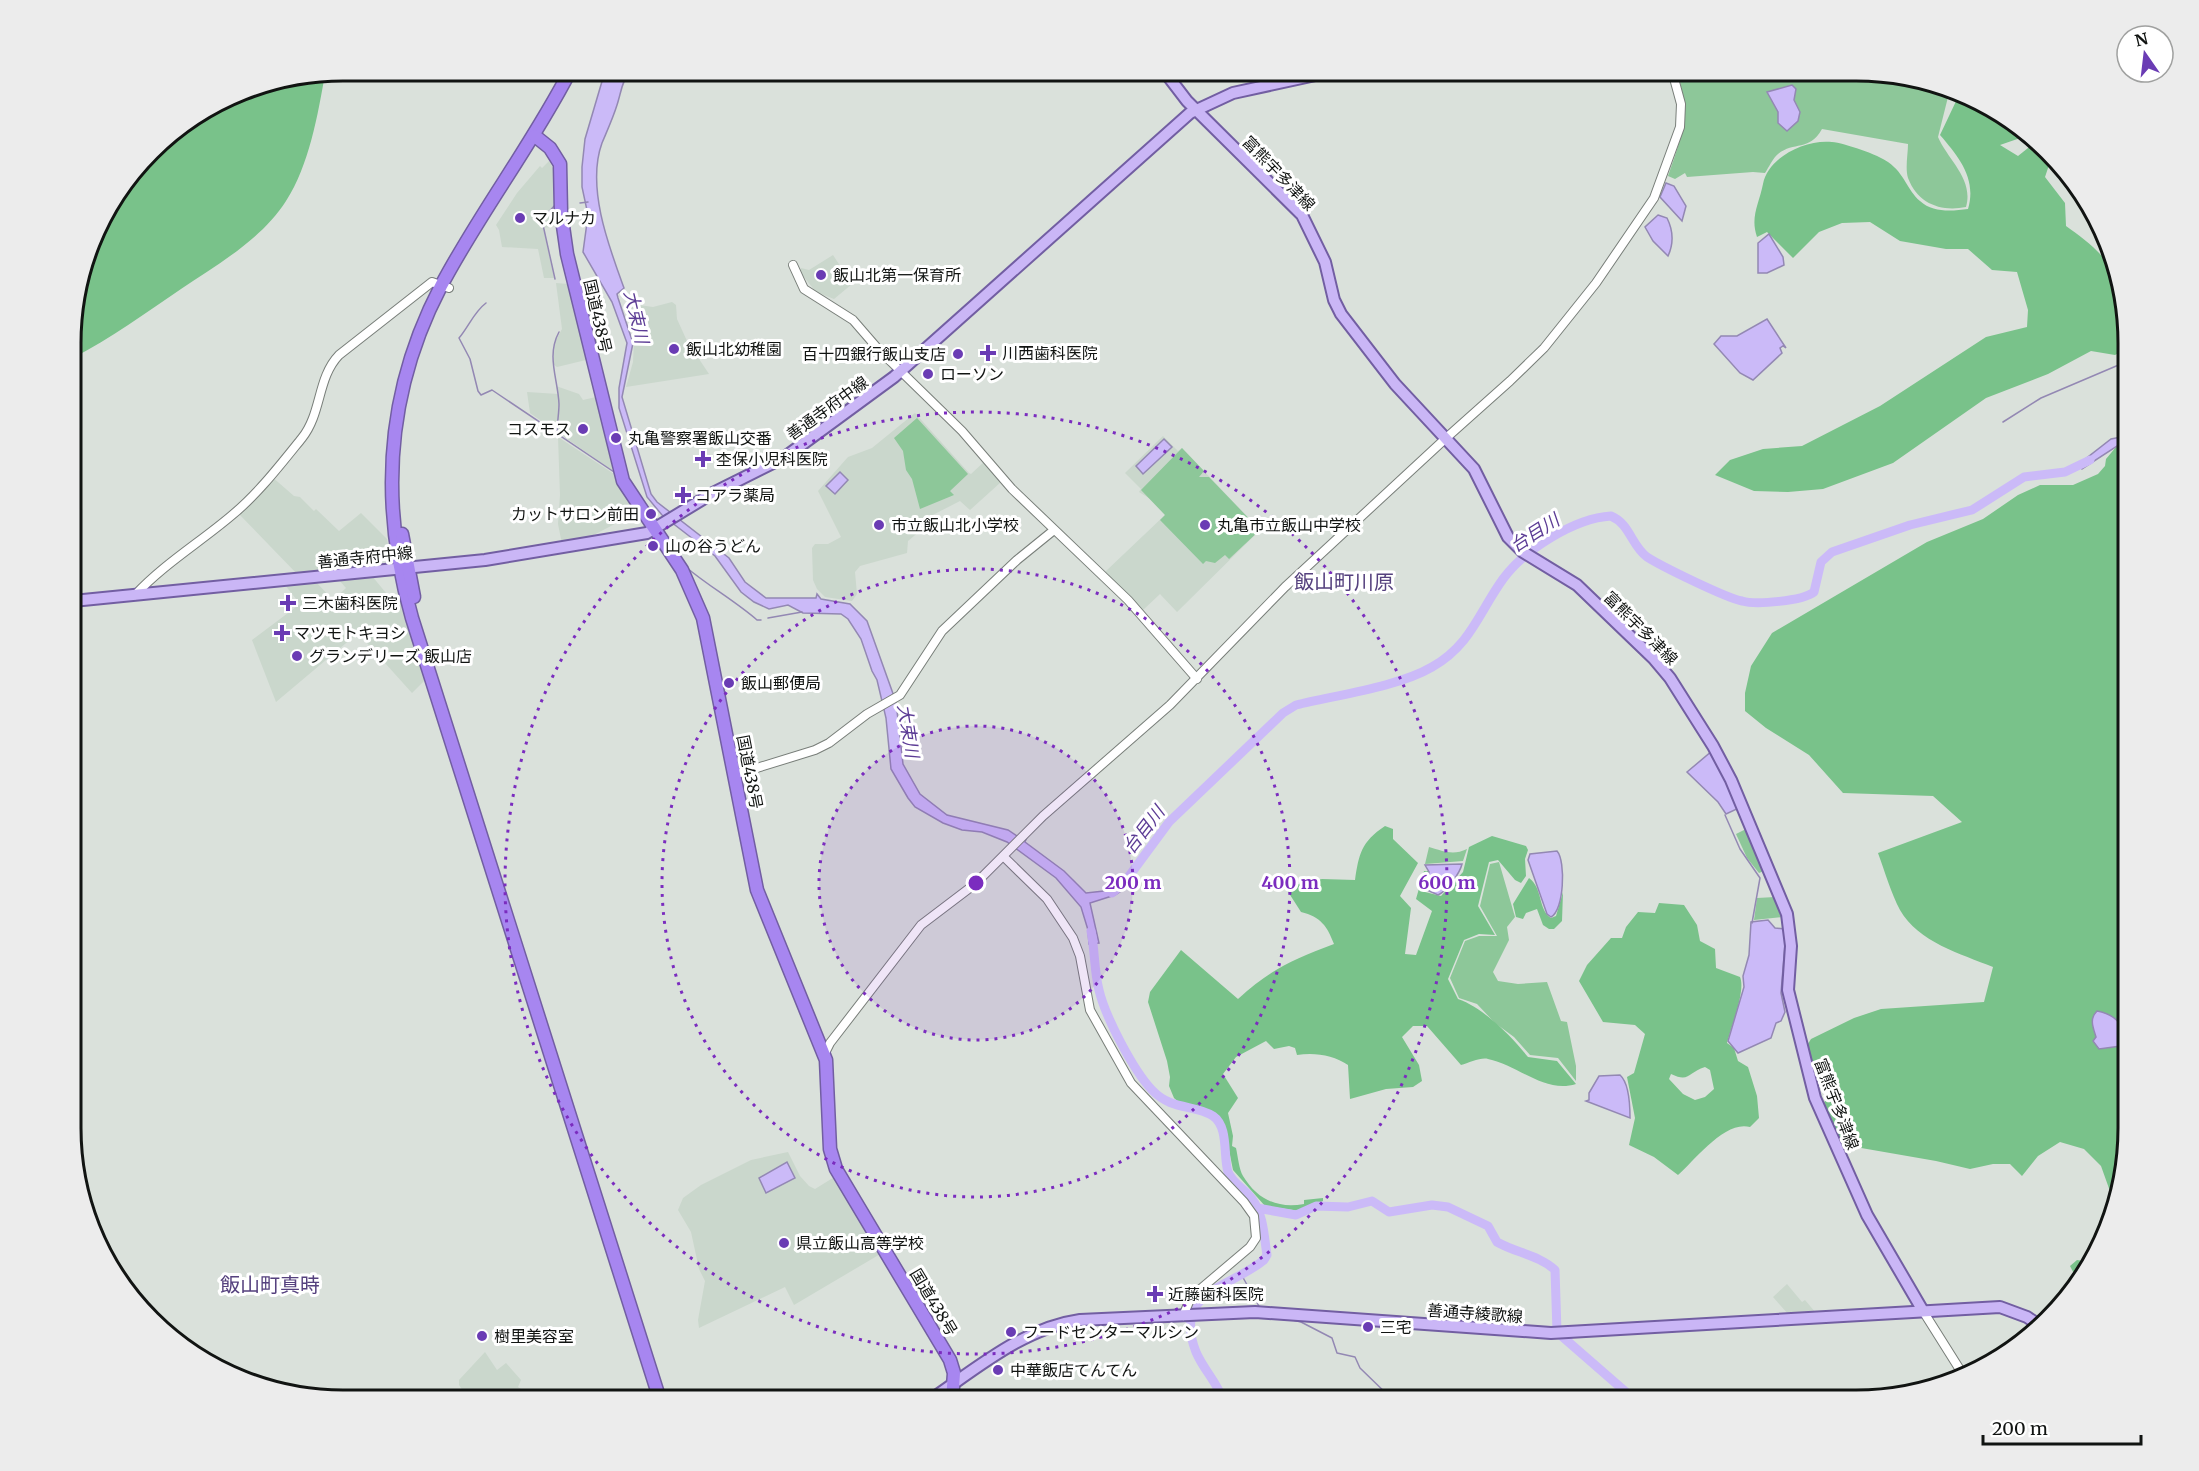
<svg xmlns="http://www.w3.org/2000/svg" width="2199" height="1471" font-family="Merriweather,'Noto Sans JP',serif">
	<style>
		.built { fill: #cad7cc }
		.green { fill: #8dc799 }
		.forest { fill: #79c28a; fill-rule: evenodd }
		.water { fill: #cbbaf8; stroke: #9388b3; stroke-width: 1.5 }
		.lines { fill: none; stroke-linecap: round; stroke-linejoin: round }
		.stream { stroke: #9388b3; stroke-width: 1.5 }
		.river { stroke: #cbbaf8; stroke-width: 9 }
		.minor-casing { stroke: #787e79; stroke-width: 10 }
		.major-casing { stroke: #725ea2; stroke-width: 14 }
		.highway-casing { stroke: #725ea2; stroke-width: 15 }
		.minor { stroke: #fff; stroke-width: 8 }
		.major { stroke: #cab6f6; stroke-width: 10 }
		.highway { stroke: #a786f0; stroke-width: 12 }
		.ring { fill: none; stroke: #7b2cbf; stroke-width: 3; stroke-dasharray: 3 6 }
		.poi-dot { fill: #6a3cb4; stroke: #fff; stroke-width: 2 }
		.labels { text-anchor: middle; stroke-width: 6; stroke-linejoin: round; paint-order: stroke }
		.street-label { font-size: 16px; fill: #111412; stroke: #fff }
		.poi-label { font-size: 16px; fill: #111412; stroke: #fff; text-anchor: start }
		.water-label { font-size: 18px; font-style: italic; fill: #5c3c95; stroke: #fff }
		.quarter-label { font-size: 20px; fill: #55417e; stroke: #fff }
		.rim { fill: none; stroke: #111412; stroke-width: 3 }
		.centre { fill: #7b2cbf; stroke: #fff; stroke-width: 3 }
		.ring-label { font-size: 18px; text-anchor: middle; font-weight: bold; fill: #7b2cbf; stroke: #fff; stroke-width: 6; stroke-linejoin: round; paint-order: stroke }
	</style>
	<rect width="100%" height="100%" fill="#dae1db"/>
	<g class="built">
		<polygon points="549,161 555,172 558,226 543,228 554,278 544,278 538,249 502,247 499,230 496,225 517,193 540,166 542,168"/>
		<polygon points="833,255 852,284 834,299 816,292 800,272 801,268 809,270"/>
		<polygon points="556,283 568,284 586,360 557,367 553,364 555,342 562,329"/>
		<polygon points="672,302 676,305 677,319 687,341 709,374 626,387 633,362 634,341 625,303 653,307"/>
		<polygon points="556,386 579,394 583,400 596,397 613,471 530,413 527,392 558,394"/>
		<polygon points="915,413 969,473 971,474 985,461 1001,482 970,510 960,501 923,520 927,525 908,541 907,553 860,566 855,572 857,594 852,601 825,597 817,589 813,580 812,548 815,544 828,544 841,537 818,491 848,457 872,448"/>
		<polygon points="1163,436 1178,451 1182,448 1260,530 1177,612 1160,594 1143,610 1105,572 1165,515 1152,500 1139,492 1141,489 1125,473"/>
		<polygon points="558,437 614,474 636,513 584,540 562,544 558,524 560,495"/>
		<polygon points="271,476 294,496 300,497 314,511 316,509 339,531 361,513 387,539 389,551 376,564 341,568 299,576 238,513"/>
		<polygon points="372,576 391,599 399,593 425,680 412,693 358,633 276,702 252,640 300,604 285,585 316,582 333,600 346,588 339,580"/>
		<polygon points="788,1152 800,1176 809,1186 815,1189 836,1176 882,1253 794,1305 785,1287 699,1328 698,1320 705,1281 699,1269 691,1232 678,1210 683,1198 701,1185 751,1160"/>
		<polygon points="1787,1284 1802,1302 1805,1300 1816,1313 1789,1315 1773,1297"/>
		<polygon points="485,1352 497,1370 506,1363 521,1380 518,1387 538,1400 469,1400 459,1385 459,1380"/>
	</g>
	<g class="green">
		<path d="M 1677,71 L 1857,71 L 1943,85 L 1961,94 L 1948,97 L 1938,137 C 1948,160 1974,179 1966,207 C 1941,212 1918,204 1908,178 C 1905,168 1908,154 1908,144 L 1822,129 C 1809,152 1794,141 1778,154 C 1773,158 1769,167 1765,173 L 1753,172 L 1687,177 L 1685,173 L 1675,179 L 1668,176 C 1683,134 1690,114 1677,71 Z"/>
		<polygon points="917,418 968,474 950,491 954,495 920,509 912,479 906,470 903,451 894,438"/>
		<polygon points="1182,448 1204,471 1199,477 1209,477 1260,530 1229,559 1225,555 1215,563 1206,561 1203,564 1160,520 1165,515 1141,490"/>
		<polygon points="1746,829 1764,871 1759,873 1747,858 1736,834"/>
		<path d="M 1429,847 C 1443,851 1453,856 1467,849 L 1463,861 L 1425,864 Z"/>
		<polygon points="1499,862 1515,917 1507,927 1509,940 1493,972 1498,981 1518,984 1547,982 1561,1021 1567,1022 1576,1066 1576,1081 1558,1058 1530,1055 1514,1037 1495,1023 1477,1004 1459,998 1450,978 1465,941 1479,936 1497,936 1480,906 1490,864"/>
		<polygon points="1775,897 1783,917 1754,920 1757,898"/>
	</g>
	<g class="forest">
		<path d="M 325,74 C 318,114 309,166 286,201 C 262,239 218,264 181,289 C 146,313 111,338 73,358 L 73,308 L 99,222 L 163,138 L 239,91 Z"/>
		<path d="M 1964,95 L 2008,117 L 2026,136 L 2000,145 L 2018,156 L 2033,144 L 2050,162 L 2045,177 L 2065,203 L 2066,226 C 2081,237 2100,250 2110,267 C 2121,285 2128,327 2128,348 L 2115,355 L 2091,351 L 2048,374 L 1986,398 L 1893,463 L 1823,489 L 1788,492 L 1754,491 L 1715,475 L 1730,460 L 1763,449 L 1802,446 L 1880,406 L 1986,337 L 2027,327 L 2028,310 L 2017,272 L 1992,270 L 1968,249 L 1946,249 L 1900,241 L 1870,222 L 1842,223 L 1819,232 L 1793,258 L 1767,232 L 1757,237 C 1750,217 1759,204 1763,184 C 1768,157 1806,139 1832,142 C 1844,143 1879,155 1888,162 C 1905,174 1907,190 1920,201 C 1933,213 1952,211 1968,209 C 1977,179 1959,157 1940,135 L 1958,97 Z"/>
		<path d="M 2121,446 L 2128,455 L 2128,1146 L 2116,1208 L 2101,1166 L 2084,1149 L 2060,1142 L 2038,1156 L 2022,1176 L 2010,1164 L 1993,1164 L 1970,1169 L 1936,1161 L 1844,1145 L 1835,1133 L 1824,1102 L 1834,1095 L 1830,1081 L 1816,1071 L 1806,1047 L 1811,1039 L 1854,1018 L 1881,1009 L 1984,1002 L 1993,967 C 1961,954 1918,942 1900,910 C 1891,893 1885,872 1878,853 L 1962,822 L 1933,796 L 1843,793 L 1809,755 L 1766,728 L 1745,711 L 1745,693 L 1751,666 L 1772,633 L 1927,542 L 1983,519 L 2018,495 L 2040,485 L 2073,485 L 2098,474 L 2105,466 L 2106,459 L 2116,447 Z"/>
		<path d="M 1385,826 L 1393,829 L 1393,839 L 1418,863 L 1400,896 L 1411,908 L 1405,954 L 1416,955 L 1432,911 L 1416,899 L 1424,871 L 1428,871 L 1425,892 L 1441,896 L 1463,872 L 1469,847 L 1492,836 L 1526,846 L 1528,850 L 1525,859 L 1526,876 L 1521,883 L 1515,880 L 1498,860 L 1489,862 L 1478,906 L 1495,935 L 1479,934 L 1464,940 L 1448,979 L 1458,999 C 1484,1008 1511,1036 1528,1057 L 1557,1061 L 1576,1084 C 1545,1094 1518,1065 1488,1059 C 1481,1057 1469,1063 1461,1065 L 1427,1026 L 1413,1026 L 1402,1037 L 1419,1065 L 1422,1081 L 1413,1087 L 1386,1089 L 1350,1099 L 1348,1065 C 1334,1055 1314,1052 1297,1055 L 1295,1048 L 1289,1046 L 1274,1049 L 1266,1041 L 1236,1057 L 1223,1074 L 1238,1098 L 1228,1113 L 1233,1136 L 1232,1146 L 1236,1148 C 1238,1157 1239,1169 1243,1176 C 1257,1199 1277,1209 1304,1204 L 1304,1200 L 1323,1198 L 1323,1201 L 1300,1211 L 1265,1206 L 1233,1170 L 1224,1125 L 1216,1115 L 1184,1107 L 1174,1098 L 1169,1086 L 1170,1077 L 1167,1061 L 1148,1002 L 1150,992 L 1181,950 L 1238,999 C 1271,969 1292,960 1334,944 C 1327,926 1321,917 1301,912 L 1285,887 L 1322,879 L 1355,880 C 1359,854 1361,842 1385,826 Z"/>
		<path d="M 1529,878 C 1543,888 1538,910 1551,918 L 1556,916 L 1563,892 L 1562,921 L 1554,929 L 1549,929 L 1543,925 L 1537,909 L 1526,913 L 1523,919 L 1516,917 L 1513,904 Z"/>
		<path d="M 1659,903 L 1684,905 L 1697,925 L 1700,941 L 1715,949 L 1716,968 L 1740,977 C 1746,990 1731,1028 1727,1043 L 1734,1048 L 1738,1061 L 1748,1067 L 1757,1096 L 1759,1118 L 1750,1127 C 1725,1120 1695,1160 1678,1175 L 1654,1157 L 1629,1145 L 1635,1118 L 1627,1077 L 1634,1073 L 1645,1034 L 1635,1025 L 1603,1022 L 1579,981 L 1587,965 L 1611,938 L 1622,938 L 1626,927 L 1638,912 L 1655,913 ZM 1705,1067 L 1710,1070 L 1714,1089 L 1705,1097 L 1695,1100 L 1683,1094 L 1669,1079 L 1671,1074 C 1690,1083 1688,1072 1705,1067 Z"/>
		<polygon points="2077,1260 2091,1262 2079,1283 2070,1266"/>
	</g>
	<g class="water">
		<path d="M 610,71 L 630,71 C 622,80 621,93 617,105 C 613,118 607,131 602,143 C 586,187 609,247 624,288 L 617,294 L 618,298 L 633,343 L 622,397 L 651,494 L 657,502 L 729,558 L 745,582 L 766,598 L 816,598 L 817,594 L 821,599 L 850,604 L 867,621 L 896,702 L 903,764 L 920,794 L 947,815 L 1008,830 L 1023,840 L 1027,837 L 1025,842 L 1064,871 L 1086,893 L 1104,891 L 1120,882 L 1124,889 L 1115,895 L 1090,903 L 1099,943 L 1089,944 L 1088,930 L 1081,907 L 1056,878 L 1007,842 L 982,832 L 962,830 L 943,823 L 915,807 L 908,798 L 891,769 L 886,718 L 877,680 L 872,671 L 861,639 L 848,619 L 841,614 L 803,613 L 788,605 L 769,609 L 754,602 L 741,592 L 715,556 L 662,515 L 647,497 L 619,408 L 619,388 L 627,343 L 612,302 L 583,252 L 588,215 L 582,187 L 582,167 L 585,139 L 603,78 Z"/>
		<polygon points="1792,85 1796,89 1794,100 1800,112 1798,121 1787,131 1778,123 1778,112 1767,92"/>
		<polygon points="1666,183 1674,186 1686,206 1682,221 1660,197"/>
		<path d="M 1658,215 L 1667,218 C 1673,230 1674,243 1668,256 L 1653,241 L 1645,227 Z"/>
		<polygon points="1769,234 1783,257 1784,265 1767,273 1758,273 1758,243"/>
		<polygon points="1767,319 1786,348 1783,346 1780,348 1782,353 1753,380 1740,373 1714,344 1721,336 1737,336"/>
		<polygon points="2121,437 2128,440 2128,448 2117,446 2082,469 2079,464 2111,439"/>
		<polygon points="1164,439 1172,447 1143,474 1136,466"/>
		<polygon points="840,472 848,480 835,494 826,486"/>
		<polygon points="1712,751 1739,808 1726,814 1718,802 1687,772"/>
		<path d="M 1557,851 C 1566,861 1564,911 1551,917 L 1547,914 L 1528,860 L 1530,854 Z"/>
		<path d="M 1462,864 C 1460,873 1447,891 1438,895 L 1427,890 L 1429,872 L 1425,865 Z"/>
		<polygon points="1768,920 1775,928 1785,929 1786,932 1781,993 1785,1012 1781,1021 1776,1023 1771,1038 1738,1053 1728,1041 1744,987 1743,976 1749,955 1751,922"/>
		<path d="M 2097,1011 C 2113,1014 2125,1023 2123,1040 L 2128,1042 L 2128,1045 L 2099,1049 L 2093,1041 L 2096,1037 C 2093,1027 2089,1019 2097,1011 Z"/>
		<path d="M 1620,1075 C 1629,1083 1630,1106 1630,1118 L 1586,1101 L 1589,1100 L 1589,1093 L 1599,1076 Z"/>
		<polygon points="787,1162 795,1178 766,1193 759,1178"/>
	</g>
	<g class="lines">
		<g class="stream">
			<polyline points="580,203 588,202"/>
			<polyline points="555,279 543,225 546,215 556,204"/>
			<path d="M 486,303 C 474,312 469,326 459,338 L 470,359 L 478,391 L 481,395 L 492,390 L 495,392 L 614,472 L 617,480"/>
			<polyline points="2003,422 2041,398 2128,361"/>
			<path d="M 557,433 C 557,423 559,414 559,404 C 558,379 546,356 559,332"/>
			<polyline points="620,487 625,495"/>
			<path d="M 687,568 C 710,587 735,601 757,620 L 761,620"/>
			<polyline points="768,618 802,612"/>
			<polyline points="1725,815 1740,849 1760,878 1752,923"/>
			<polyline points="1241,1274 1260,1308"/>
			<polyline points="1289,1319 1301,1322 1332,1338 1337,1353 1355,1357 1360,1368 1393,1400"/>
		</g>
		<g class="river">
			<path d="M 1112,893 L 1124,883 L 1169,822 L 1283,713 L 1296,705 C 1336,695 1398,687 1432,667 C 1471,645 1479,612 1503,579 C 1524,550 1575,518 1611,516 C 1630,524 1631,545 1647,557 C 1661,566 1726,598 1742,601 C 1756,605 1803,601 1814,592 L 1821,562 L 1832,552 L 1910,525 L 1972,510 L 2024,477 L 2065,472 L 2090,460"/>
			<path d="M 1091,931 C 1095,950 1094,971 1099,990 C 1105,1016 1133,1070 1152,1090 C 1172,1111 1194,1104 1213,1116 C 1229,1127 1223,1156 1228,1172 C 1233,1184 1245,1189 1252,1199 C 1264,1215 1264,1237 1267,1255 L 1264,1260 C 1230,1288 1172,1291 1196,1352 C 1203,1369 1217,1382 1223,1400"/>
			<path d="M 1257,1208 L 1296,1215 L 1316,1206 L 1348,1207 L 1372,1201 L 1389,1212 L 1432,1205 L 1448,1207 L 1488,1226 L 1497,1242 C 1516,1253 1539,1255 1555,1270 L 1557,1332 L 1627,1393 L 1632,1400"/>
		</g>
		<g class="minor-casing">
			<g id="minor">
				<polyline points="793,265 804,289 853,320 879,350 962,431 1012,489 1128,600 1197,679"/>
				<path d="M 135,595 C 164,564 199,543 231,516 C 258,494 281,464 302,438 C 322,413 317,378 339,355 L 432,282 L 449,288"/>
				<polyline points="734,775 815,750 829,743 867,714 900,695 942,631 1017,560 1054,530"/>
				<polyline points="1004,857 1047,899 1073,938 1080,956 1090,1010 1131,1083 1244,1202 1254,1216 1256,1238 1250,1247 1191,1297 1183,1316"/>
				<polyline points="824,1055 830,1043 921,925 975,884 1043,816 1170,705 1285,587 1445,439 1510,381 1544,348 1596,283 1654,198 1680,127 1681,104 1672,71"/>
				<polyline points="1923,1311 1962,1373"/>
			</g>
		</g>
		<g class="major-casing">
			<g id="major">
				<polyline points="1164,71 1187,101 1302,215 1325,262 1334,300 1341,314 1395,384 1474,469 1508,537 1523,552 1577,585 1654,659 1670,678 1713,746 1731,780 1787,914 1791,946 1788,990 1815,1098 1867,1215 1923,1311"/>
				<polyline points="73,601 485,560 647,533 713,493 785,457 894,377 1190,113 1233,93 1334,71"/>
				<path d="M 930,1400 C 976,1369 1023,1328 1080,1320 L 1255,1312 L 1551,1333 L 2000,1307 L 2027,1317 L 2036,1323"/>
			</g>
		</g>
		<g class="highway-casing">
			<g id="highway">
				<path d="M 570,71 C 532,145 480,212 441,286 C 385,393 379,503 412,618 L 660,1400"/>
				<polyline points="535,136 550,148 560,164 561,212 567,254 623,481 682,570 703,618 757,890 826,1060 830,1149 836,1169 950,1360 954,1373 952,1400"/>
				<polyline points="402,534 414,597"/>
			</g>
		</g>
		<use href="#minor" class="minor"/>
		<use href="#major" class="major"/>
		<use href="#highway" class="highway"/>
	</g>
	<circle cx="976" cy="883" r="157" fill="#7b2cbf" fill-opacity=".12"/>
	<g class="ring">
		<circle cx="976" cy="883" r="157"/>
		<circle cx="976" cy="883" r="314"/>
		<circle cx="976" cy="883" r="471"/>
	</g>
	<g class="poi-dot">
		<circle cx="520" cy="218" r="6"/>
		<circle cx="821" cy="275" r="6"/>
		<circle cx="674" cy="349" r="6"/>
		<path d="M985 344h6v6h6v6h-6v6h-6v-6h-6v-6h6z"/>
		<circle cx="958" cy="354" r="6"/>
		<circle cx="928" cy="374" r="6"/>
		<circle cx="583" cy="429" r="6"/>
		<circle cx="616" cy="438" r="6"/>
		<path d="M700 450h6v6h6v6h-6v6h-6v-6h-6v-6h6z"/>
		<path d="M680 486h6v6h6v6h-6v6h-6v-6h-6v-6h6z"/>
		<circle cx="651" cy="514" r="6"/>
		<circle cx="879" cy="525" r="6"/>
		<circle cx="1205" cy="525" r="6"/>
		<circle cx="653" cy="546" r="6"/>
		<path d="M285 594h6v6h6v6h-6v6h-6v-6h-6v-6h6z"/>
		<path d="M279 624h6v6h6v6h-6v6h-6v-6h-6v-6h6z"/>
		<circle cx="297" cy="656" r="6"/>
		<circle cx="729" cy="683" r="6"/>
		<circle cx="784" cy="1243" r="6"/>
		<path d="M1152 1285h6v6h6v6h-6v6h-6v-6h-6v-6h6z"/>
		<circle cx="1368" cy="1327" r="6"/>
		<circle cx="1011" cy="1332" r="6"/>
		<circle cx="482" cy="1336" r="6"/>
		<circle cx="998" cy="1370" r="6"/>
	</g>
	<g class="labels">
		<g class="street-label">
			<text transform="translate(1279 173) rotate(46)" y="6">富熊宇多津線</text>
			<text transform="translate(598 316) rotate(77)" y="6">国道438号</text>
			<text transform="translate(827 408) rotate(-36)" y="6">善通寺府中線</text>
			<text transform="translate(365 557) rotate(-6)" y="6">善通寺府中線</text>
			<text transform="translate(1641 628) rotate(45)" y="6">富熊宇多津線</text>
			<text transform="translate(750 772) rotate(79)" y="6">国道438号</text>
			<text transform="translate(1837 1104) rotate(69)" y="6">富熊宇多津線</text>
			<text transform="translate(934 1302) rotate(59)" y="6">国道438号</text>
			<text transform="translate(1475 1313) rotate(4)" y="6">善通寺綾歌線</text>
		</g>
		<g class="poi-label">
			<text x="532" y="224">マルナカ</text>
			<text x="833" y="281">飯山北第一保育所</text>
			<text x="686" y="355">飯山北幼稚園</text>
			<text x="1002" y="359">川西歯科医院</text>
			<text x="946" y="360" text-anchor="end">百十四銀行飯山支店</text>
			<text x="940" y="380">ローソン</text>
			<text x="571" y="435" text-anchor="end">コスモス</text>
			<text x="628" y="444">丸亀警察署飯山交番</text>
			<text x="716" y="465">杢保小児科医院</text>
			<text x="695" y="501">コアラ薬局</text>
			<text x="639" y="520" text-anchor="end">カットサロン前田</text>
			<text x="891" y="531">市立飯山北小学校</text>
			<text x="1217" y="531">丸亀市立飯山中学校</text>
			<text x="665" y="552">山の谷うどん</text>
			<text x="302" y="609">三木歯科医院</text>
			<text x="294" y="639">マツモトキヨシ</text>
			<text x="309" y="662">グランデリーズ 飯山店</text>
			<text x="741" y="689">飯山郵便局</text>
			<text x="796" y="1249">県立飯山高等学校</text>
			<text x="1168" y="1300">近藤歯科医院</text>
			<text x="1380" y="1333">三宅</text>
			<text x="1023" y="1338">フードセンターマルシン</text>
			<text x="494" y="1342">樹里美容室</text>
			<text x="1010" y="1376">中華飯店てんてん</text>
		</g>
		<g class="water-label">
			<text transform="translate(636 317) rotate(77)" y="6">大束川</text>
			<text transform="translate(1535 533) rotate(-33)" y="6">台目川</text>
			<text transform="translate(908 731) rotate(81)" y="6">大束川</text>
			<text transform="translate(1144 830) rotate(-52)" y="6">台目川</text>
		</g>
		<g class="quarter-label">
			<text x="1344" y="589">飯山町川原</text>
			<text x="270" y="1292">飯山町真時</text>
		</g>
	</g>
	<path d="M0 0H2199V1471H0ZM343 81H1856A262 262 0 0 1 2118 343V1128A262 262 0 0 1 1856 1390H343A262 262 0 0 1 81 1128V343A262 262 0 0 1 343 81Z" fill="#ececec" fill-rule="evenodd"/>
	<path class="rim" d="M343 81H1856A262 262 0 0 1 2118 343V1128A262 262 0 0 1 1856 1390H343A262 262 0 0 1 81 1128V343A262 262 0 0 1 343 81Z"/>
	<circle cx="976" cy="883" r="9" class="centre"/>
	<g class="ring-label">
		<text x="1133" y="889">200 m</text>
		<text x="1290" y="889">400 m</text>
		<text x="1447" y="889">600 m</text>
	</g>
	<g transform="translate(2145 54) rotate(346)"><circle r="28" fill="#ffffff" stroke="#a0a1a0" stroke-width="1.5"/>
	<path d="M0-4.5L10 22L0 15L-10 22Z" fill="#6a3cb4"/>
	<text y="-9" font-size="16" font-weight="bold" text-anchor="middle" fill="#111412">N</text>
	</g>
	<path d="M1983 1435v9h158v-9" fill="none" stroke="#111412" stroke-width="3"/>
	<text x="1992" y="1435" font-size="18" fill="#111412" stroke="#ffffff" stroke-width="4.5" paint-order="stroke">200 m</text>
</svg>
